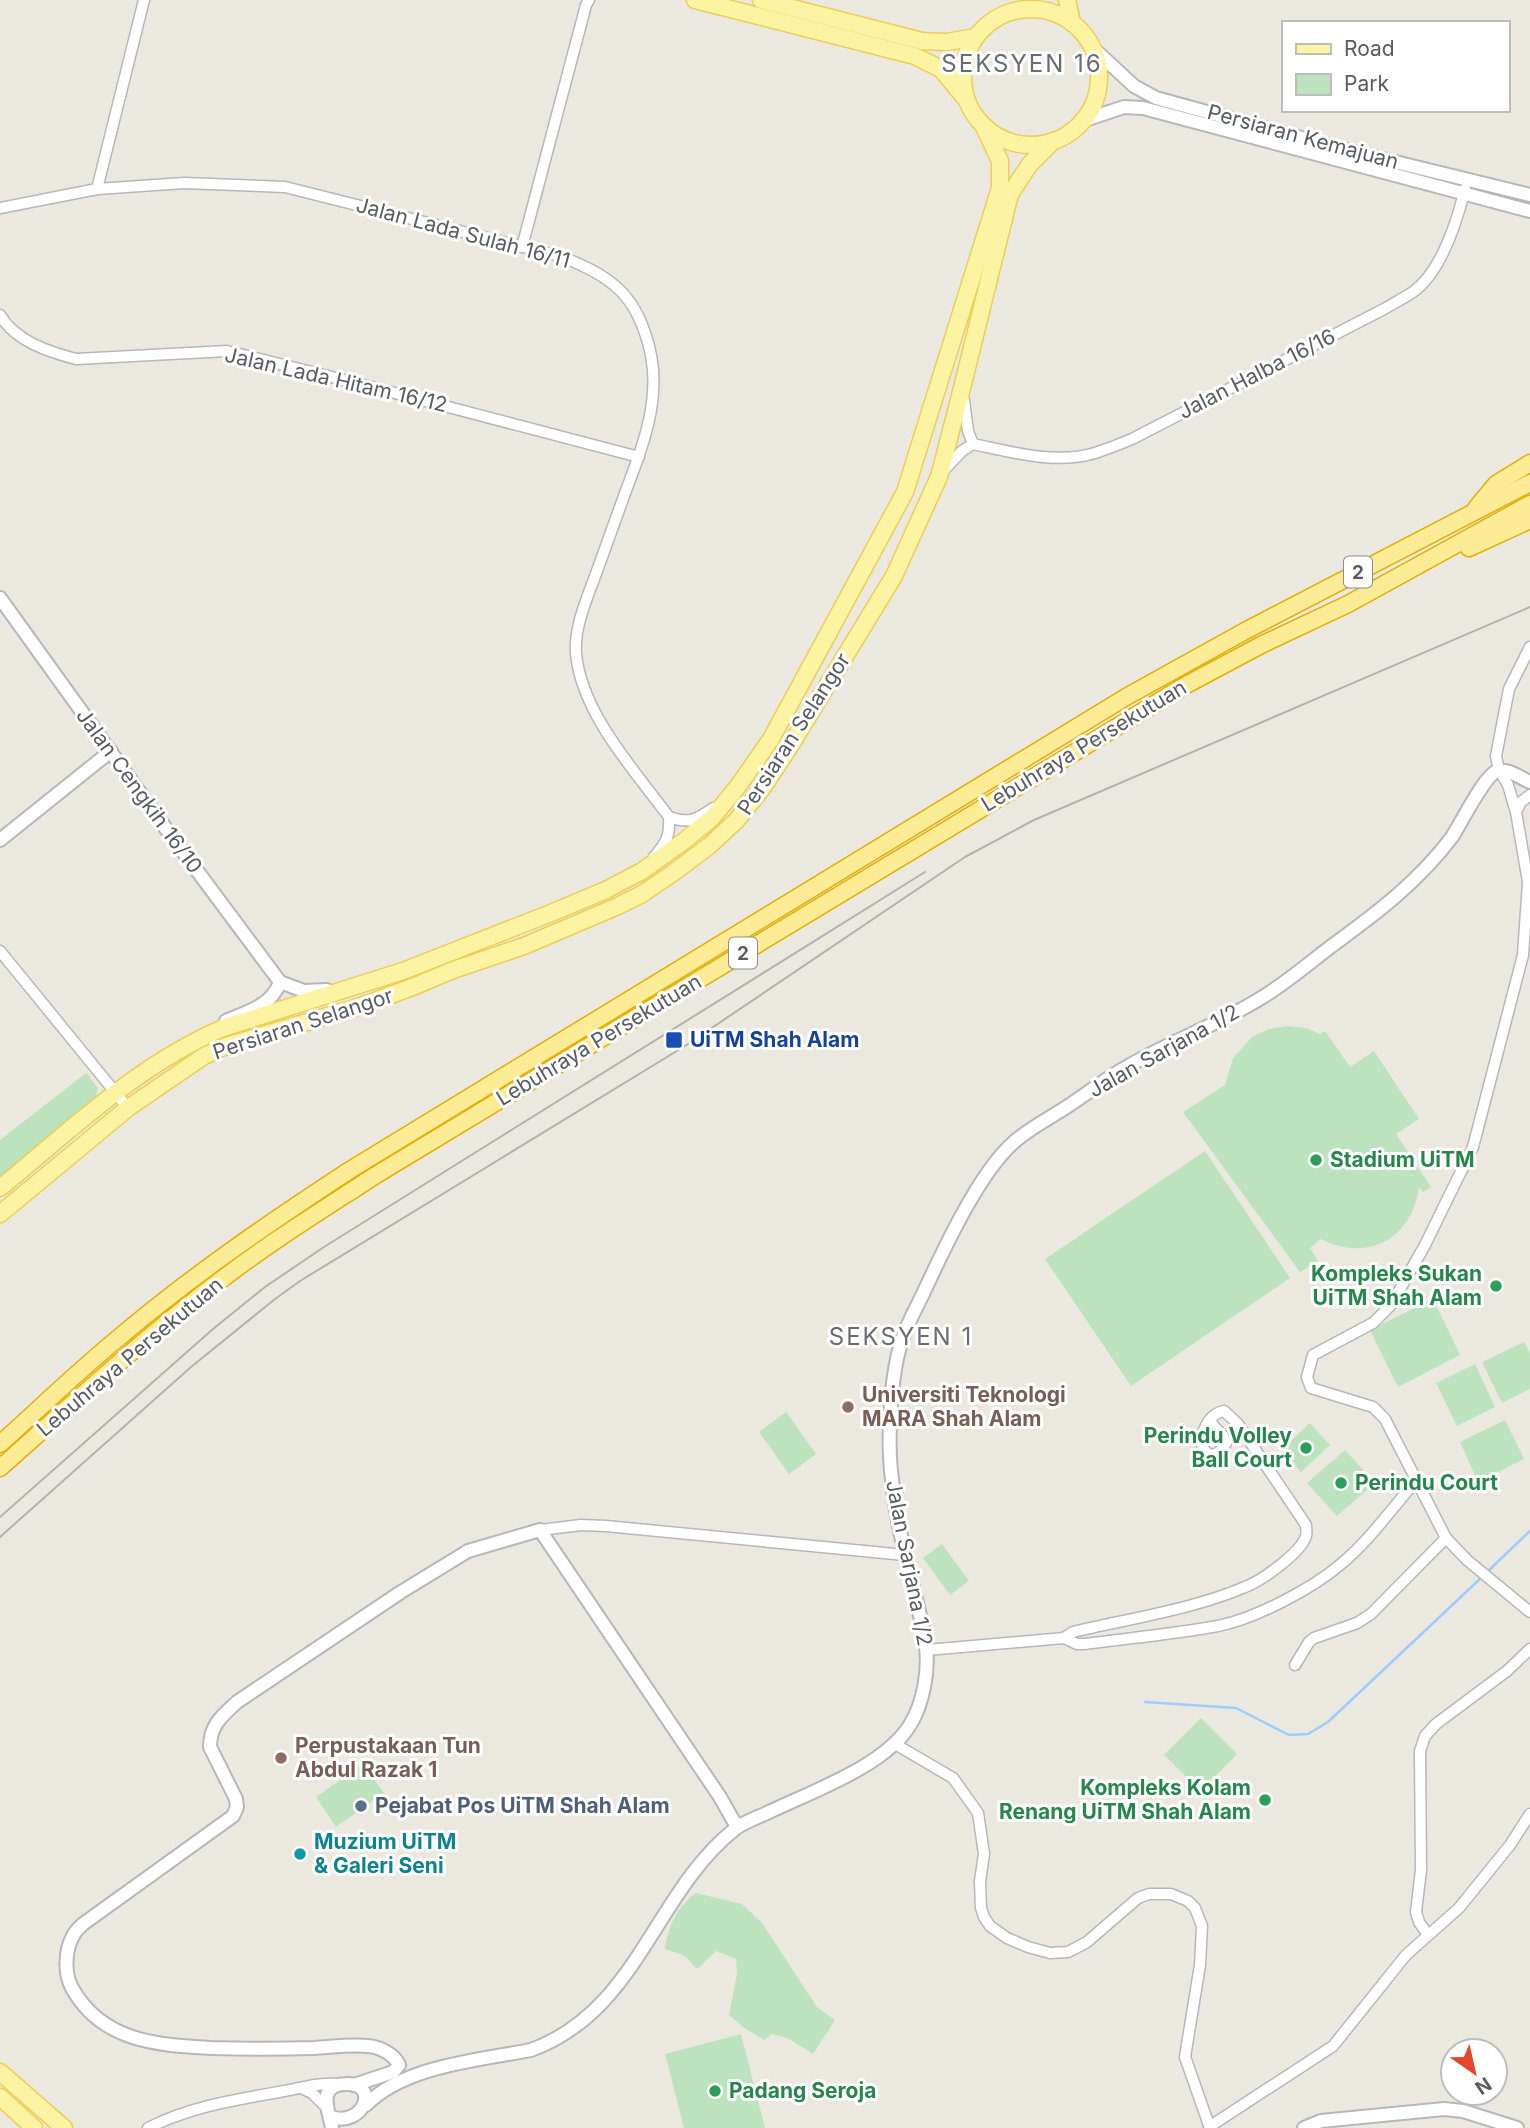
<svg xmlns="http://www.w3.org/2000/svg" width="1530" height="2128" font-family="Inter,sans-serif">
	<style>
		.green { fill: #bce3be }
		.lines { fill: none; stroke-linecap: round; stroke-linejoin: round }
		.stream { stroke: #9ecdfd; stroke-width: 2.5 }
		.minor-casing { stroke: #b5b7bc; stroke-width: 13 }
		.tertiary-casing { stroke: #b5b7bc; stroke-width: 16 }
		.primary-casing { stroke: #edcd56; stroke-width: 19 }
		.trunk-casing { stroke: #e5ae05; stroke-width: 19 }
		.minor { stroke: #fff; stroke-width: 10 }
		.tertiary { stroke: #fff; stroke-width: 12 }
		.primary { stroke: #fdf4a3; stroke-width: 16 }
		.trunk { stroke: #fcec96; stroke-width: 16 }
		.tram { stroke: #b1b2b2; stroke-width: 2 }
		.transit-dot { fill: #1a4fb4; stroke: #fff; stroke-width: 2.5 }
		.leisure-dot { fill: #2e9e5b; stroke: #fff; stroke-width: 2.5 }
		.education-dot { fill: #8d6e63; stroke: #fff; stroke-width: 2.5 }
		.service-dot { fill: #5c6f8a; stroke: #fff; stroke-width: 2.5 }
		.culture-dot { fill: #0f9aa8; stroke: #fff; stroke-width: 2.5 }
		.labels { text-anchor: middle; stroke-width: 6; stroke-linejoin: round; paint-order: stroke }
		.shield { fill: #fff; stroke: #8a8c90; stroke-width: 2 }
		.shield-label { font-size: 19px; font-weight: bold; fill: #585b60 }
		.street-label { font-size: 21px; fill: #585b60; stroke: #fff }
		.transit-label { font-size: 21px; font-weight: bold; fill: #164399; stroke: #fff; text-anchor: start }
		.leisure-label { font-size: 21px; font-weight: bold; fill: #27864d; stroke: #fff; text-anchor: start }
		.education-label { font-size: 21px; font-weight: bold; fill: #785e54; stroke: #fff; text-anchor: start }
		.service-label { font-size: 21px; font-weight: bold; fill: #4e5e75; stroke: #fff; text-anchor: start }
		.culture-label { font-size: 21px; font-weight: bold; fill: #0d838f; stroke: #fff; text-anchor: start }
		.quarter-label { font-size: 24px; letter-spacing: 2px; fill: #696d72; stroke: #fff }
	</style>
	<rect width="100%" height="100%" fill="#ebe9df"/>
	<g class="green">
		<path d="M 1287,1026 L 1306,1028 L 1320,1034 L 1325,1031 L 1350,1067 L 1374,1051 L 1419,1119 L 1396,1134 L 1431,1187 L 1423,1192 L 1419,1187 C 1412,1239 1367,1263 1321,1239 L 1310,1248 L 1318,1261 L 1300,1272 L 1183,1112 L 1225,1085 L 1233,1058 L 1252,1037 L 1269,1029 Z"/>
		<polygon points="86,1073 98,1088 96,1096 0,1179 0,1140"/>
		<polygon points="1205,1151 1290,1278 1131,1386 1045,1259"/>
		<polygon points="1433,1299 1460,1355 1398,1387 1370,1330"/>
		<polygon points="1524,1342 1530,1353 1530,1389 1502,1403 1482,1362"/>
		<polygon points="1475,1364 1495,1407 1457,1426 1436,1383"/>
		<polygon points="786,1412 816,1454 789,1474 759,1432"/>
		<polygon points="1505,1420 1524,1459 1478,1482 1460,1442"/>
		<polygon points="1310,1423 1330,1445 1301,1472 1281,1450"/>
		<polygon points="1345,1450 1375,1483 1337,1516 1307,1483"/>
		<polygon points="942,1544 969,1581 950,1595 923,1558"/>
		<polygon points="1201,1718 1237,1754 1201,1791 1164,1755"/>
		<polygon points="363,1764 384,1793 336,1827 316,1797"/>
		<path d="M 696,1893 L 742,1904 L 762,1923 L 817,2007 L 835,2020 L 813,2054 L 787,2038 L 772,2034 L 764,2040 L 743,2027 L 729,2015 L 737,1974 L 736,1959 L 716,1951 L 697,1969 L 685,1956 L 665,1949 C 668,1927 677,1906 696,1893 Z"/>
		<polygon points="741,2034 765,2128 684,2128 665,2054"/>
	</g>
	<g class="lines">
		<g class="stream">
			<polyline points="1487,1572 1530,1531"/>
			<polyline points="1145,1702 1236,1708 1289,1735 1308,1734 1328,1722 1482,1577"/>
		</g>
		<g class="minor-casing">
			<g id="minor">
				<polyline points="97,189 144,0"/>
				<path d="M 0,208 L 97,189 L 184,183 L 285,187 L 563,257 C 581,265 599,272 614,285 C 629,297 639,315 645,333 C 666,391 644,442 624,496 C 615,521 606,546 597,571 C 588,596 574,626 576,653 C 581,713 635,771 669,817 C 670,837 666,843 654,857"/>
				<polyline points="522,247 586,5 589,0"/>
				<path d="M 0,315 C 15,341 49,352 76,359 L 227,351 L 372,387 L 639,457"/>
				<polyline points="964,400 968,431 973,444"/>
				<path d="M 945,469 L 962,451 L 973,444 C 1012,452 1056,465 1095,453 C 1107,449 1120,444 1132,439 L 1384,309 C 1394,303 1404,298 1413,292 C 1441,272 1457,221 1465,189"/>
				<polyline points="1530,647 1509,689 1496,756 1499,770 1508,785 1516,812 1528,882 1523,955 1473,1147 1425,1245 1391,1305 1373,1323 1313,1355 1307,1377 1311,1388 1373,1407 1385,1419 1446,1538 1467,1560 1530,1612"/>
				<polyline points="1516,812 1521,802 1530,795"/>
				<path d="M 669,817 C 689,824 696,820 713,808"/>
				<polyline points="0,951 128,1108"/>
				<polyline points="540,1530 581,1525 606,1526 905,1555"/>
				<path d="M 1064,1638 L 1073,1632 C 1128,1619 1194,1609 1245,1587 C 1261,1581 1301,1553 1306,1536 C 1307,1533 1306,1528 1306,1525 L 1238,1424 L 1224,1411 C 1209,1414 1205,1427 1200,1440 C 1206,1459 1216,1459 1226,1443 L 1223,1436 L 1209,1421"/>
				<path d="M 927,1650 L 1064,1638 L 1077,1644 L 1085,1644 C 1129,1638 1174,1634 1218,1626 C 1256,1618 1312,1589 1341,1564 C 1370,1540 1392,1508 1417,1480"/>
				<polyline points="1295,1665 1309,1642 1314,1638 1357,1623 1371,1614 1446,1538"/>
				<polyline points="895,1744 953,1778 978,1813 984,1854 980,1881 981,1908 984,1917 990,1926 1007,1938 1028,1947 1050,1953 1068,1952 1087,1942 1138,1898 1149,1894 1171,1894 1188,1901 1195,1908 1202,1926 1200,1965 1185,2057 1210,2128"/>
				<polyline points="1428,1935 1419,1922 1416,1912 1421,1870 1420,1751 1425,1736 1436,1724 1507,1671 1530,1649"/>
				<polyline points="301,2088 312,2093 326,2107"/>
				<polyline points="1209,2127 1333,2046 1406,1955 1459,1908 1510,1845 1530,1814"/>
				<path d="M 148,2128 C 190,2107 233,2100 279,2092 C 298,2089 318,2082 338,2084"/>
			</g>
		</g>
		<g class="tertiary-casing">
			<g id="tertiary">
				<polyline points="1093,48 1134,86 1156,98 1338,148 1530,195"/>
				<polyline points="1082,121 1124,107 1143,108 1530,211"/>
				<polyline points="0,598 169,833 280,982 304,991 327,990"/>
				<polyline points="0,840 111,751"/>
				<path d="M 226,1021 C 246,1012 272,1006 280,982"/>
				<path d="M 354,2085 L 393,2072 L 399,2065 C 394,2054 380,2047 368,2046 C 351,2044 332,2047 314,2048 C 280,2049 246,2049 212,2048 C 157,2045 102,2042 72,1988 C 64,1974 65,1950 73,1936 C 75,1931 80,1927 83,1924 L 233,1816 L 237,1807 L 236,1799 L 210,1747 C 210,1725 222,1716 237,1702 L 401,1592 L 468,1551 L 540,1530 L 720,1797 L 737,1827"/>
				<path d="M 366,2105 C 404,2066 479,2060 531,2050 C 638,2011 654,1893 735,1829 C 744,1822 756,1818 767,1813 C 810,1792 884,1767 910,1725 C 923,1704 929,1672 926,1647 C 925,1632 920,1617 917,1603 C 907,1562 896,1521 892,1480 C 887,1442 890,1373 903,1337 C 908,1323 915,1310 922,1296 C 942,1253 978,1174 1013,1143 C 1028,1129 1048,1119 1065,1108 C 1085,1095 1104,1080 1125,1068 C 1168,1042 1218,1025 1261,998 C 1286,983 1309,963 1333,945 C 1378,912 1418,882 1452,837 C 1461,823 1485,775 1497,771 C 1508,768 1520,778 1530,782"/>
				<path d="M 331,2117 C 364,2128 381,2082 345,2084 C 315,2085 330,2113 332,2128"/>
				<polyline points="1304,2128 1321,2121 1444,2109 1463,2111 1517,2128"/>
			</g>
		</g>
		<g class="primary-casing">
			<g id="primary">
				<polyline points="695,0 915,56 941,69 964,97"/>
				<polyline points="761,0 922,41 947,42 975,37"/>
				<polyline points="1067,0 1072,23"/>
				<circle cx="1031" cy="77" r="68"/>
				<path d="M 0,1188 C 72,1129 136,1066 223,1028 L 403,971 L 551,913 L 606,890 L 642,871 L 684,841 L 712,818 L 739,785 L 771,739 L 905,492 L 1000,188 L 1000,161 L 984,127"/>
				<polyline points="0,1214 128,1108 204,1056 226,1046 361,1006 415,986 453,970 524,946 618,906 642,894 673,873 709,846 736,821 764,786 792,743 894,576 932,492 939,477 962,388 1010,194 1030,164 1053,141"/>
				<polyline points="0,2072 64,2128"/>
				<polyline points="0,2097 34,2128"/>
			</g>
		</g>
		<g class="trunk-casing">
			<g id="trunk">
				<polyline points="1476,508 1496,484 1530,463"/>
				<polyline points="1469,548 1530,520"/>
				<path d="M 0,1444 C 39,1409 76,1373 116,1340 C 190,1277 269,1223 350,1170 L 1126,697 L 1245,631 L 1530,483"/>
				<path d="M 0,1468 C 72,1404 144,1338 221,1280 C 270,1242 324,1209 376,1175 L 1186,685 L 1261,645 L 1348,604 L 1530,504"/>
			</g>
		</g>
		<use href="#minor" class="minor"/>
		<use href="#tertiary" class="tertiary"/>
		<use href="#primary" class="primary"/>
		<use href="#trunk" class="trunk"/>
		<g class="tram">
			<polyline points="0,1517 213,1329 265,1287 324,1247 925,872"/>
			<polyline points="0,1537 191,1367 275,1299 300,1281 685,1046 965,857 1034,820 1530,607"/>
		</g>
	</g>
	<rect class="transit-dot" x="665" y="1031" width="18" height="18" rx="3.5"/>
	<g class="leisure-dot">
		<circle cx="1316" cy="1160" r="7"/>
		<circle cx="1496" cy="1286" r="7"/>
		<circle cx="1306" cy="1448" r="7"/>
		<circle cx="1341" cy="1483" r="7"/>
		<circle cx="1265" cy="1800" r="7"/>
		<circle cx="715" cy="2091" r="7"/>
	</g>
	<g class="education-dot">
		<circle cx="848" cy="1407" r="7"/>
		<circle cx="281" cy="1758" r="7"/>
	</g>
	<circle class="service-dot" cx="361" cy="1806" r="7"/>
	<circle class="culture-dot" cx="300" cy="1854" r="7"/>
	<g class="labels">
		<g class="shield">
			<rect x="1344" y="556.5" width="28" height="31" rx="5"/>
			<rect x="729" y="937.5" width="28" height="31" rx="5"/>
		</g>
		<g class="shield-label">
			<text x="1358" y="579">2</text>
			<text x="743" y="960">2</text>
		</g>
		<g class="street-label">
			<text transform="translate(1303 137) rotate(15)" y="7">Persiaran Kemajuan</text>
			<text transform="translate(463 233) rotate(15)" y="7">Jalan Lada Sulah 16/11</text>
			<text transform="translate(1257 374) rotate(-27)" y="7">Jalan Halba 16/16</text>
			<text transform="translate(336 380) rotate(13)" y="7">Jalan Lada Hitam 16/12</text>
			<text transform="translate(794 734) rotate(-57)" y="7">Persiaran Selangor</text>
			<text transform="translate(1084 746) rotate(-31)" y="7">Lebuhraya Persekutuan</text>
			<text transform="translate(139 791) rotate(54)" y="7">Jalan Cengkih 16/10</text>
			<text transform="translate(303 1024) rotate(-18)" y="7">Persiaran Selangor</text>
			<text transform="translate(599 1040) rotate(-31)" y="7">Lebuhraya Persekutuan</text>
			<text transform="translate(1164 1051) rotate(-29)" y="7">Jalan Sarjana 1/2</text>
			<text transform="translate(130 1357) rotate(-40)" y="7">Lebuhraya Persekutuan</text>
			<text transform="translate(909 1563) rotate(79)" y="7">Jalan Sarjana 1/2</text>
		</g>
		<g class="transit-label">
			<text x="690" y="1047">UiTM Shah Alam</text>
		</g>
		<g class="leisure-label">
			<text x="1330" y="1167">Stadium UiTM</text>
			<text x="1482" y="1281" text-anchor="end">Kompleks Sukan<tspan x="1482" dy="24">UiTM Shah Alam</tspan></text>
			<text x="1292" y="1443" text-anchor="end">Perindu Volley<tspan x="1292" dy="24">Ball Court</tspan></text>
			<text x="1355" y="1490">Perindu Court</text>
			<text x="1251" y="1795" text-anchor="end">Kompleks Kolam<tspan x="1251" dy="24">Renang UiTM Shah Alam</tspan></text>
			<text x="729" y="2098">Padang Seroja</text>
		</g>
		<g class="education-label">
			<text x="862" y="1402">Universiti Teknologi<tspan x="862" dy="24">MARA Shah Alam</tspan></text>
			<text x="295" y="1753">Perpustakaan Tun<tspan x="295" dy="24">Abdul Razak 1</tspan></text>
		</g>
		<g class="service-label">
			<text x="375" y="1813">Pejabat Pos UiTM Shah Alam</text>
		</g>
		<g class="culture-label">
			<text x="314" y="1849">Muzium UiTM<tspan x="314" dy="24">&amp; Galeri Seni</tspan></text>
		</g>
		<g class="quarter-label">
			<text x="1022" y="72">SEKSYEN 16</text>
			<text x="901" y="1345">SEKSYEN 1</text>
		</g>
	</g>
	<rect x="1282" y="21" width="228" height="91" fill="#ffffff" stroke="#bcbdbf" stroke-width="2"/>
	<rect x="1296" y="44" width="35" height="10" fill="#fdf4a3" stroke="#bcbdbf" stroke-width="2"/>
	<text x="1344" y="56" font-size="21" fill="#585b60">Road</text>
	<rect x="1296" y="74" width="35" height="21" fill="#bce3be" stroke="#bcbdbf" stroke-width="2"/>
	<text x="1344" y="91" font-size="21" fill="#585b60">Park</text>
	<g transform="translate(1474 2072) rotate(146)"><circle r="33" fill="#ffffff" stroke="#bcbdbf" stroke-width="2"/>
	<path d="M0-5L12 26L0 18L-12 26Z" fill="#e4462c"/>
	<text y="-10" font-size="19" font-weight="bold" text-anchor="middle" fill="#585b60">N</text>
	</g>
</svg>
